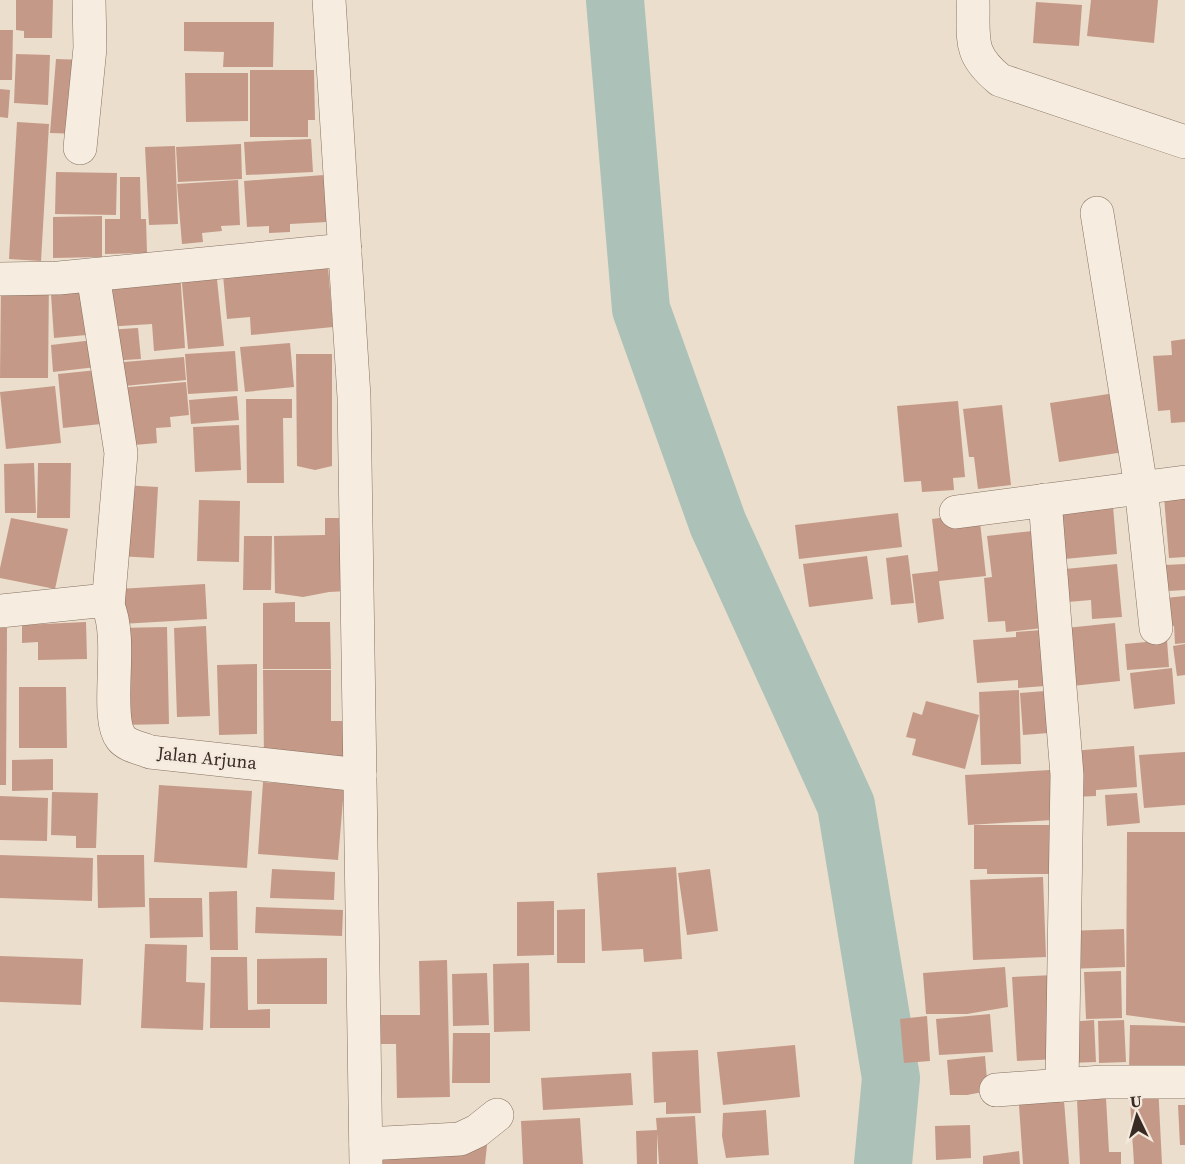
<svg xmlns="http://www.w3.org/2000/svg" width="1185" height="1164" font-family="'Source Serif 4',serif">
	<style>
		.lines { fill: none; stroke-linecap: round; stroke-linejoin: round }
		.river { stroke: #acc1b8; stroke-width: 58 }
		.building { fill: #c59987 }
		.minor-casing { stroke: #877162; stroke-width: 34 }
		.minor { stroke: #f6ede0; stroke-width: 33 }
		.labels { text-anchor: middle; stroke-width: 4.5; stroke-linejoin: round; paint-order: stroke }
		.street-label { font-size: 18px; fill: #392b24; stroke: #f3e9dc }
	</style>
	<rect width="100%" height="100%" fill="#ebdecd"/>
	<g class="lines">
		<polyline class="river" points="615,0 641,309 718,524 846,805 891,1078 883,1164"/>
	</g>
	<g class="building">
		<polygon points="16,0 53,0 52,38 24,38 24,31 16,30"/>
		<polygon points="1091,0 1158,0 1154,43 1087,36"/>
		<polygon points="1036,2 1082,5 1079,46 1033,43"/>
		<polygon points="184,22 274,22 273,67 223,67 224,52 184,51"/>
		<polygon points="0,30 13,30 12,80 0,80"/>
		<polygon points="16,54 50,55 48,105 14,103"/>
		<polygon points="56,59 86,60 80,134 50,133"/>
		<polygon points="250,70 314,70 315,120 308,120 308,137 250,137"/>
		<polygon points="185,73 248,73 248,121 186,122"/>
		<polygon points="0,89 10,90 8,118 0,117"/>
		<polygon points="17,122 49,124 41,261 9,259"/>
		<polygon points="311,139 313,172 246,175 244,142"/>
		<polygon points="241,144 242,179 178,182 176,147"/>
		<polygon points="175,146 178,224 149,225 145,147"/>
		<polygon points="56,172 117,173 116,215 55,214"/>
		<polygon points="324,175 327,222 290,224 290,232 269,233 269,226 247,227 244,181"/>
		<polygon points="120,177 140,177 141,219 146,219 147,253 105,254 105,219 120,219"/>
		<polygon points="238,180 240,225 221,226 222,231 202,233 203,242 182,244 177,184"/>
		<polygon points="102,216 102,257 53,258 53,217"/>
		<polygon points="327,254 333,327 251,335 250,317 227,319 222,264"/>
		<polygon points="216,270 224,346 188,349 181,273"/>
		<polygon points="180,271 185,348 154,351 152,324 105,327 101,277"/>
		<polygon points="92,276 97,334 54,338 50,280"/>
		<polygon points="1,279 49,279 48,378 0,378"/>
		<polygon points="138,328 141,359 108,361 105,330"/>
		<polygon points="102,339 105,366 53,372 51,345"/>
		<polygon points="1185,339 1185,422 1171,423 1170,410 1158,411 1153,356 1172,355 1171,341"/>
		<polygon points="290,343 294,387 245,392 240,347"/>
		<polygon points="235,351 238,391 188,394 185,354"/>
		<polygon points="296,354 332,354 332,466 315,470 297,466"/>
		<polygon points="184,357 186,380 114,387 112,363"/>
		<polygon points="107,369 111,423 63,428 58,374"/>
		<polygon points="186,382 189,415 170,417 171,427 156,428 157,443 123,446 118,388"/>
		<polygon points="55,386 61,443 6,449 0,392"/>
		<polygon points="1115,393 1124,452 1059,462 1050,403"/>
		<polygon points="237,396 239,420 191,424 189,400"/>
		<polygon points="246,399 292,399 292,418 283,418 284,483 247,483"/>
		<polygon points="958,401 965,477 953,478 954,490 922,492 921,481 904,482 897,406"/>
		<polygon points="1002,405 1011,485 978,489 974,457 969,457 963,409"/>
		<polygon points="239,425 241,470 195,472 193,427"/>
		<polygon points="34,463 36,513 5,513 4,464"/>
		<polygon points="38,463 71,463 70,518 37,518"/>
		<polygon points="122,485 158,487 154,558 117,556"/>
		<polygon points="1163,485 1185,487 1185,557 1169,558"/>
		<polygon points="1112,494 1117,554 1054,560 1049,510"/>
		<polygon points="199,500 240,501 239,562 197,561"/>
		<polygon points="898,513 902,547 799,559 795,525"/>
		<polygon points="979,513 986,576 939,581 944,619 918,623 912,574 938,571 932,519"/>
		<polygon points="11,518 68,529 55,589 0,578 0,568"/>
		<polygon points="325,518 346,518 348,591 329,592 303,597 275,593 274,536 325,535"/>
		<polygon points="1042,530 1052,627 1006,632 1005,621 988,622 984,578 992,577 987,536"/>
		<polygon points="244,536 272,536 271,590 243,590"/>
		<polygon points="908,555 914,603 891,605 886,558"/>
		<polygon points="867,556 873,599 809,607 803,564"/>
		<polygon points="1117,564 1122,617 1092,619 1091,600 1068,602 1065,569"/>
		<polygon points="1185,564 1185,590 1168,591 1165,565"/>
		<polygon points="205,584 207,619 121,624 118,589"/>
		<polygon points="1185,596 1185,643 1175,644 1174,626 1168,626 1165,598"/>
		<polygon points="295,602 295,622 330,622 331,669 263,669 263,603"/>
		<polygon points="86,622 87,659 38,660 38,642 22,643 22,625"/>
		<polygon points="1115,623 1120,681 1072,686 1066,628"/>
		<polygon points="206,626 210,716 177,717 174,628"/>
		<polygon points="167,627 169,724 121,725 119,628"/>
		<polygon points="0,628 7,628 6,785 0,785"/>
		<polygon points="1054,629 1059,685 1018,688 1018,680 977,683 973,640 1016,637 1016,632"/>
		<polygon points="1167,640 1169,667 1127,670 1125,644"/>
		<polygon points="1185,644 1185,675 1177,676 1173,646"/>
		<polygon points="257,664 257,734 219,735 217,665"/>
		<polygon points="1172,668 1175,704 1134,709 1130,673"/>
		<polygon points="263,670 331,670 331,721 350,721 350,760 264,760"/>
		<polygon points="19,687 66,687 67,748 19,748"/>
		<polygon points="1019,690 1021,764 981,765 979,692"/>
		<polygon points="1058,690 1061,732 1023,735 1020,693"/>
		<polygon points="926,701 979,715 965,769 912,755 916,739 906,737 913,712 922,715"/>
		<polygon points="1134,746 1137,787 1096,790 1096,796 1075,797 1071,751"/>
		<polygon points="1185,752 1185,805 1144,808 1139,755"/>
		<polygon points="53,759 53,790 12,791 12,760"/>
		<polygon points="1050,770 1053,820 968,825 965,775"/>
		<polygon points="263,782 344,788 338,860 258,854"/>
		<polygon points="159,785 252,791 247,868 154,862"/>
		<polygon points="52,792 98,793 96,848 76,848 76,836 51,835"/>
		<polygon points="1137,793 1140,823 1107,826 1105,795"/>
		<polygon points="0,796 48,798 47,841 0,840"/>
		<polygon points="974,825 1054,825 1054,874 987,874 987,869 974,869"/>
		<polygon points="1127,832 1185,832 1185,1023 1126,1015"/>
		<polygon points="0,855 93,858 92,901 0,898"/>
		<polygon points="97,855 144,855 145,907 98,908"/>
		<polygon points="676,867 682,959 644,962 643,949 602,951 597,873"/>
		<polygon points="272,869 335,872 334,900 270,898"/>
		<polygon points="710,869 718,931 687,935 678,873"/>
		<polygon points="1043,877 1046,957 973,960 970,880"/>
		<polygon points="237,891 238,950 210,950 209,892"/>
		<polygon points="149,898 202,898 203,937 150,938"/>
		<polygon points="554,901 554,955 517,956 517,902"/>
		<polygon points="256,907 343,910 342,936 255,933"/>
		<polygon points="585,909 585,963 557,963 557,910"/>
		<polygon points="1124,929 1125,967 1067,969 1066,931"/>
		<polygon points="145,944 187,945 186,982 205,983 203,1030 141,1028"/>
		<polygon points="0,956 83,959 81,1005 0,1002"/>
		<polygon points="211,957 247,957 248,1010 270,1009 270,1028 210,1028"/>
		<polygon points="327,958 327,1004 257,1004 257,959"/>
		<polygon points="447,960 450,1097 397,1098 396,1044 372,1044 371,1015 420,1015 419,961"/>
		<polygon points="529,963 530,1031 494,1032 493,964"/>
		<polygon points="1005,967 1008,1007 967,1014 926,1014 923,973"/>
		<polygon points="1121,971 1122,1018 1086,1019 1084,972"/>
		<polygon points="487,973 489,1025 453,1026 452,974"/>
		<polygon points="1054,975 1058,1059 1017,1061 1012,977"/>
		<polygon points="990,1014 993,1052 939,1055 936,1019"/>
		<polygon points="927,1016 930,1061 904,1063 900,1019"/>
		<polygon points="1094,1020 1096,1062 1069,1063 1068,1022"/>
		<polygon points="1124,1020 1126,1062 1099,1063 1098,1021"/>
		<polygon points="1130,1025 1185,1026 1185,1071 1129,1070"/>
		<polygon points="453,1033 490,1033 490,1083 452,1083"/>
		<polygon points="795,1045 800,1097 723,1105 717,1052"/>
		<polygon points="698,1050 701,1113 666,1114 666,1102 654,1103 652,1052"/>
		<polygon points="985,1056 988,1091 967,1095 950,1095 947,1060"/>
		<polygon points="631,1073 633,1105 543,1110 541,1078"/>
		<polygon points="1158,1084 1162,1164 1134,1164 1129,1086"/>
		<polygon points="1063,1088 1069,1164 1023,1164 1018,1091"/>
		<polygon points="1106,1098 1109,1152 1121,1152 1121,1164 1080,1164 1077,1099"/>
		<polygon points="1178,1105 1185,1105 1185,1145 1180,1145"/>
		<polygon points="766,1110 769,1155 726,1158 722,1136 723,1113"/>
		<polygon points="695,1116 698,1164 659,1164 657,1133 657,1164 637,1164 636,1131 657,1130 656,1118"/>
		<polygon points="580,1118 583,1164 523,1164 521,1121"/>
		<polygon points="970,1125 971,1158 936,1160 935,1126"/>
		<polygon points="487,1145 485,1164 371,1164 371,1153"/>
		<polygon points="1019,1151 1020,1164 983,1164 983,1156"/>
	</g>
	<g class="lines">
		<g class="minor-casing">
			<g id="minor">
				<polyline points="329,0 354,397 366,1164"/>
				<path d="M 973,0 C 974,39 967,53 1000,80 L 1185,142"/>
				<polyline points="80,148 90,48 89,0"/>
				<polyline points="1097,213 1141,487 1156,628"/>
				<polyline points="93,275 121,453 108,606"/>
				<polyline points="0,279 59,278 345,250"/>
				<polyline points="1045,500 1067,775 1062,1085"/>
				<polyline points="956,512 1185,482"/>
				<path d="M 0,611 L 97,601 L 108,606 C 124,641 104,716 121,738 C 127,746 141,748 150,752 L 360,775"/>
				<polyline points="996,1090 1102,1082 1185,1082"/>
				<polyline points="366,1144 460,1139 477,1131 497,1115"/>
			</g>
		</g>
		<use href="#minor" class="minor"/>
	</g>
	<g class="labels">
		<g class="street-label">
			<text transform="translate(207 758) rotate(6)" y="6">Jalan Arjuna</text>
		</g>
	</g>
	<g transform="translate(1137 1116) rotate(355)" stroke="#f3e9dc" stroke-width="4.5" paint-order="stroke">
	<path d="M0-4.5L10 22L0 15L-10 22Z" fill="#392b24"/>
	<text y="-9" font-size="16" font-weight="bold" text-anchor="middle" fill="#392b24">U</text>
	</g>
</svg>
